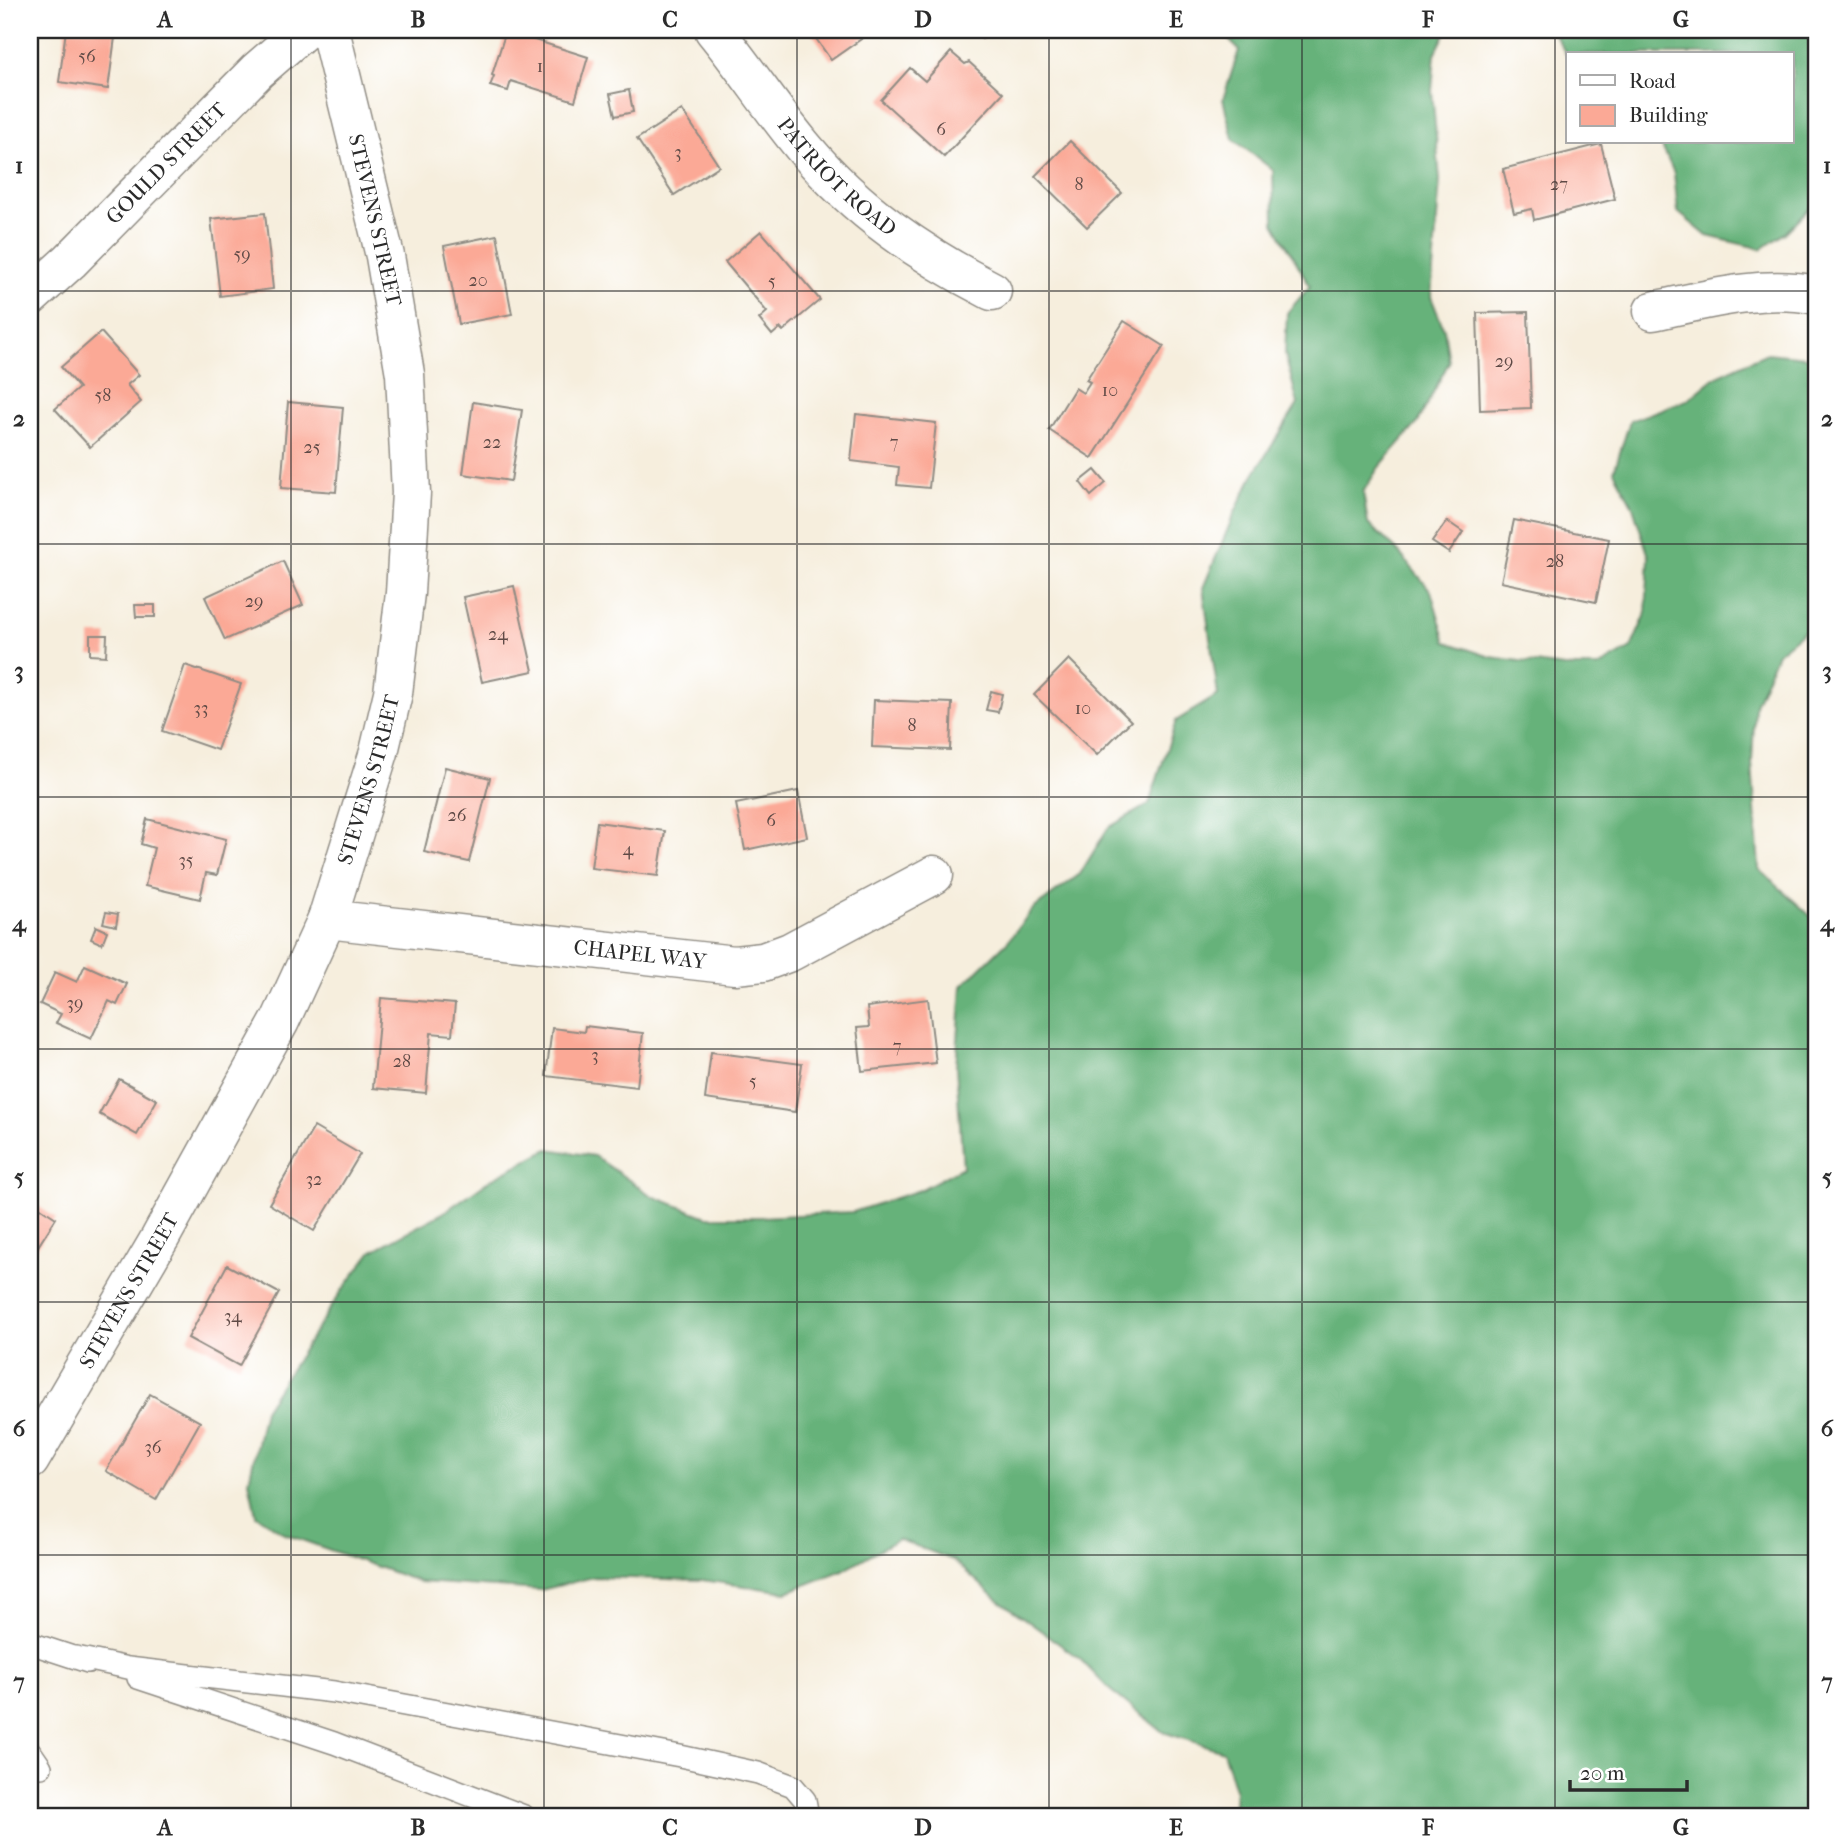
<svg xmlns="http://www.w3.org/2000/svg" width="1846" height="1846" font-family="'IM FELL French Canon',serif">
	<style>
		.forest { fill: #66b27a; stroke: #486e52; stroke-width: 2 }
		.building { fill: #fba996 }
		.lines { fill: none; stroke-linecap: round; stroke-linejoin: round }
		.service-casing { stroke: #908c84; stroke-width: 24 }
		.minor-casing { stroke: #908c84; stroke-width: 41 }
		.service { stroke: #fff; stroke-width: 21 }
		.minor { stroke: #fff; stroke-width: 38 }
		.grid { fill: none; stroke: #2b2b2b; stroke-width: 2; stroke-opacity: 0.55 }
		.labels { text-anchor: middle; stroke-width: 5; stroke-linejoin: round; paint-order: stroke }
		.number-label { font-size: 18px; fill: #5f4a46 }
		.street-label { font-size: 21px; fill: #2b2b2b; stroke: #fff }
		.neatline { fill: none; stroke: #2b2b2b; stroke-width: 2.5 }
		.grid-label { font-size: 23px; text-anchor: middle; font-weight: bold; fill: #2b2b2b }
	</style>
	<rect width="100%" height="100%" fill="#fff"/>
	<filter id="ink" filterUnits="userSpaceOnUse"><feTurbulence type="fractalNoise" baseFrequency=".0143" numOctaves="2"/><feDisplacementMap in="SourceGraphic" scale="14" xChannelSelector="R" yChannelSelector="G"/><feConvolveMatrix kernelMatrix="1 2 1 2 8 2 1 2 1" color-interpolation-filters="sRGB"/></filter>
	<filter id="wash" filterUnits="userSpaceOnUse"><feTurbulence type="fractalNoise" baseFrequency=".00686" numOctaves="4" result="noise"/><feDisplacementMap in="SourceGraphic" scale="28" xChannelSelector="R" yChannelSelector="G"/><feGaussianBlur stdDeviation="1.57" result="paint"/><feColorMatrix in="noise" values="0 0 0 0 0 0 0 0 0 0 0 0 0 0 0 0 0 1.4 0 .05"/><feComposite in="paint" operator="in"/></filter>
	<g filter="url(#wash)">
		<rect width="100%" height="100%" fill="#f6eedd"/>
		<g class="forest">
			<polygon points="1219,30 1447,30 1435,54 1432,91 1440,180 1431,297 1444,329 1449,362 1417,424 1379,467 1363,492 1368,524 1396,549 1431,591 1446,642 1491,657 1564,667 1598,667 1631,648 1646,614 1649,557 1632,504 1614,471 1630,421 1689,399 1717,376 1767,353 1816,358 1816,621 1777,653 1755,705 1752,762 1759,869 1816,921 1816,1816 1233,1816 1235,1789 1223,1751 1163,1732 1110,1690 1080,1659 996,1598 953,1560 898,1539 843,1570 787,1592 702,1580 594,1577 541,1590 420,1582 285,1534 256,1515 249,1481 264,1410 341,1292 372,1251 443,1213 491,1179 548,1149 594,1156 652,1196 707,1217 761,1217 853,1212 920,1190 963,1167 956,1067 962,986 1008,941 1032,910 1080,874 1108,828 1149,804 1176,721 1218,695 1203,588 1234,514 1254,474 1298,404 1285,354 1287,313 1310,286 1274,223 1273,170 1233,139 1223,99 1239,50"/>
			<polygon points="1552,30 1796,30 1816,33 1816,202 1785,233 1762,249 1707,236 1678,212 1674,173 1660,142 1792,142 1792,54 1568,54 1568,57"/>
		</g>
		<g id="blocks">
			<g class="building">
				<polygon points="66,30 116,30 108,89 59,82"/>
				<polygon points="810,30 874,30 831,60"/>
				<polygon points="977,30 1000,30 982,39"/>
				<polygon points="506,31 588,57 575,101 511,81 508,91 490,86 494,76 492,75"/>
				<polygon points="951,52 965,64 969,62 1003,93 944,157 881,100 910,68 925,81"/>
				<polygon points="629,90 633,112 615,116 610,94"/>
				<polygon points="682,110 719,166 674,195 637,139"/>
				<polygon points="1070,141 1122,193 1087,227 1035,176"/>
				<polygon points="1601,144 1615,199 1534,220 1532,209 1514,213 1503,169"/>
				<polygon points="265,213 273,289 220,296 211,219"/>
				<polygon points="761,231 820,300 783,331 780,328 772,335 759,319 767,312 725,262"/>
				<polygon points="497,235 512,314 459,324 444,246"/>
				<polygon points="1528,312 1531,408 1480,410 1477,313"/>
				<polygon points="1124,321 1164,346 1092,458 1049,430 1075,388 1083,393 1090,382 1086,380"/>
				<polygon points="101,332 139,375 127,385 141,402 90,447 55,409 79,388 61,367"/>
				<polygon points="288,402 343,407 336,492 281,488"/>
				<polygon points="473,402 522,410 511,481 463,474"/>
				<polygon points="856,414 936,423 929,488 897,485 899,467 851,461"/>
				<polygon points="1095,470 1106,483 1091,496 1080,482"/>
				<polygon points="1514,520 1609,539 1596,602 1501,582"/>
				<polygon points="1447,521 1463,532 1449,553 1432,542"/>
				<polygon points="283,561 303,605 225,640 205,597"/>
				<polygon points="514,586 533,671 482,682 463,597"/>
				<polygon points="135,605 155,605 155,617 136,617"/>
				<polygon points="90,635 107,635 106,656 90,655"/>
				<polygon points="1069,659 1131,721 1097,755 1034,695"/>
				<polygon points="185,665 241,684 217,750 162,731"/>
				<polygon points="991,691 1002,694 998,712 986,710"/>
				<polygon points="874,700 952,703 950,750 872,747"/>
				<polygon points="445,767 490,778 469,862 424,852"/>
				<polygon points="798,791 807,837 745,850 736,804"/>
				<polygon points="147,819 226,839 217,875 206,873 200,899 145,886 154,848 141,844"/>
				<polygon points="597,822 665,831 658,876 591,868"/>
				<polygon points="106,912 118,914 116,926 103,923"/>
				<polygon points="96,926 107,931 102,944 91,939"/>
				<polygon points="85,965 127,984 117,1005 109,1001 91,1039 56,1023 61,1014 40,1004 55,972 77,982"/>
				<polygon points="381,998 455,1004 452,1035 431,1033 426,1093 373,1088"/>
				<polygon points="928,999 936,1063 862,1071 857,1028 869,1027 867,1007"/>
				<polygon points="585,1026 643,1033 637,1087 546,1076 552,1028 584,1032"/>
				<polygon points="711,1052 802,1064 795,1112 705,1099"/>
				<polygon points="119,1079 157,1100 137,1135 99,1114"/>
				<polygon points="314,1127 360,1154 314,1231 269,1204"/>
				<polygon points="30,1201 56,1218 30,1259"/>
				<polygon points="227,1265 279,1293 239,1366 188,1338"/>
				<polygon points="150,1394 200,1422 156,1500 106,1471"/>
			</g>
		</g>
	</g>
	<g filter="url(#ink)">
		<use href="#blocks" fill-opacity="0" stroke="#908c84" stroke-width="2"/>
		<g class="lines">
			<g class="service-casing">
				<g id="service">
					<polyline points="30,1643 88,1662"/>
					<polyline points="76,1657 128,1668 334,1692 680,1756 758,1773 793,1786 805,1800 808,1816"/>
					<polyline points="138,1678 334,1743 524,1816"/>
					<polyline points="30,1751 41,1767"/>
				</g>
			</g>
			<g class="minor-casing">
				<g id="minor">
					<path id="s1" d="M 714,30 C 746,69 773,111 805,149 C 857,211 922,255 992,291"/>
					<path id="s2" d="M 30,297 L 70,261 L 257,71 L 304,30"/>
					<path d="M 1653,311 C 1705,300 1762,284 1816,295"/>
					<path id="s3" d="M 327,919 L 735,965 L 763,962 L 790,952 L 934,875"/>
					<path id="s4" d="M 30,1460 L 160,1238 L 280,1021 L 327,919 L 379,752 L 393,693 L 405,593 L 411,493 L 405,374 L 385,256 L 330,30"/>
				</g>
			</g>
			<use href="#service" class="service"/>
			<use href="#minor" class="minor"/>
		</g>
	</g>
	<path class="grid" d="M 291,30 L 291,1816M 544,30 L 544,1816M 797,30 L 797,1816M 1049,30 L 1049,1816M 1302,30 L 1302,1816M 1555,30 L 1555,1816M 30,291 L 1816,291M 30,544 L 1816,544M 30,797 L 1816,797M 30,1049 L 1816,1049M 30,1302 L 1816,1302M 30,1555 L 1816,1555"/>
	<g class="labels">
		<g class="number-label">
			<text x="87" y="62">56</text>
			<text x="540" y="72">1</text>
			<text x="941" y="135">6</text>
			<text x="678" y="158">3</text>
			<text x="1079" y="190">8</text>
			<text x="1559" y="190">27</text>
			<text x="242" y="260">59</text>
			<text x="478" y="286">20</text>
			<text x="772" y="287">5</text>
			<text x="1504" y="367">29</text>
			<text x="1110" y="396">10</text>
			<text x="103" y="401">58</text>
			<text x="492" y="448">22</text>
			<text x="894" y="448">7</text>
			<text x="312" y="453">25</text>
			<text x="1555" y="567">28</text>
			<text x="254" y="607">29</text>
			<text x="498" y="640">24</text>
			<text x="201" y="714">33</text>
			<text x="1083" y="714">10</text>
			<text x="912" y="731">8</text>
			<text x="457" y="821">26</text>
			<text x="771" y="826">6</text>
			<text x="628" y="855">4</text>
			<text x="186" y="866">35</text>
			<text x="75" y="1009">39</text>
			<text x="897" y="1052">7</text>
			<text x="595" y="1061">3</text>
			<text x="402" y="1067">28</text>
			<text x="753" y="1087">5</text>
			<text x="314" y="1185">32</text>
			<text x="233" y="1322">34</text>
			<text x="153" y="1453">36</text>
		</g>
		<g class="street-label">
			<text dy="7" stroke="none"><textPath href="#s2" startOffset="191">GOULD STREET</textPath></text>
			<text dy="7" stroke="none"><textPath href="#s1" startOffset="192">PATRIOT ROAD</textPath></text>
			<text transform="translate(375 220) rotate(77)" y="7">STEVENS STREET</text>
			<text dy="7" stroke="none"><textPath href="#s4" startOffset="763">STEVENS STREET</textPath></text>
			<text dy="7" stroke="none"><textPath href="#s3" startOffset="315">CHAPEL WAY</textPath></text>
			<text dy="7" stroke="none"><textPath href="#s4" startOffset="196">STEVENS STREET</textPath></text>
		</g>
	</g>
	<rect width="1846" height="1846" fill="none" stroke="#fff" stroke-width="77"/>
	<rect x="1566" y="52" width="228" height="91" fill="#ffffff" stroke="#aaaaaa" stroke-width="2"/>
	<rect x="1580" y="75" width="35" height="10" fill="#ffffff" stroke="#aaaaaa" stroke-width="2"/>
	<text x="1629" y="88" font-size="21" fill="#2b2b2b">Road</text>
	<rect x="1580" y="105" width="35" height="21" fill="#fba996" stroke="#aaaaaa" stroke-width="2"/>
	<text x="1629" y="122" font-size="21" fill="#2b2b2b">Building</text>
	<path d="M1570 1780v10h117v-10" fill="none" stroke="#2b2b2b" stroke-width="3.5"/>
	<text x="1580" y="1780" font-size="21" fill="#2b2b2b" stroke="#ffffff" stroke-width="5" paint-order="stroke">20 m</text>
	<rect x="38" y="38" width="1770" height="1770" class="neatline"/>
	<g class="grid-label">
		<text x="165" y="27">A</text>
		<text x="418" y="27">B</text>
		<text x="670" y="27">C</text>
		<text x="923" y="27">D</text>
		<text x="1176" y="27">E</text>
		<text x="1428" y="27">F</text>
		<text x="1681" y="27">G</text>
		<text x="19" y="173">1</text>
		<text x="1827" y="173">1</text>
		<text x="19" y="426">2</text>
		<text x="1827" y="426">2</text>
		<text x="19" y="678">3</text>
		<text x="1827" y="678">3</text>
		<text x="19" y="931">4</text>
		<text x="1827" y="931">4</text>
		<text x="19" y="1184">5</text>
		<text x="1827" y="1184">5</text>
		<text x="19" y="1436">6</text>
		<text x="1827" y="1436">6</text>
		<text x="19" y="1689">7</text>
		<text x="1827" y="1689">7</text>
		<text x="165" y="1835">A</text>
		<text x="418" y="1835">B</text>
		<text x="670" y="1835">C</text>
		<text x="923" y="1835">D</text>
		<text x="1176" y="1835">E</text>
		<text x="1428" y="1835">F</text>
		<text x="1681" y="1835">G</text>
	</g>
</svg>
